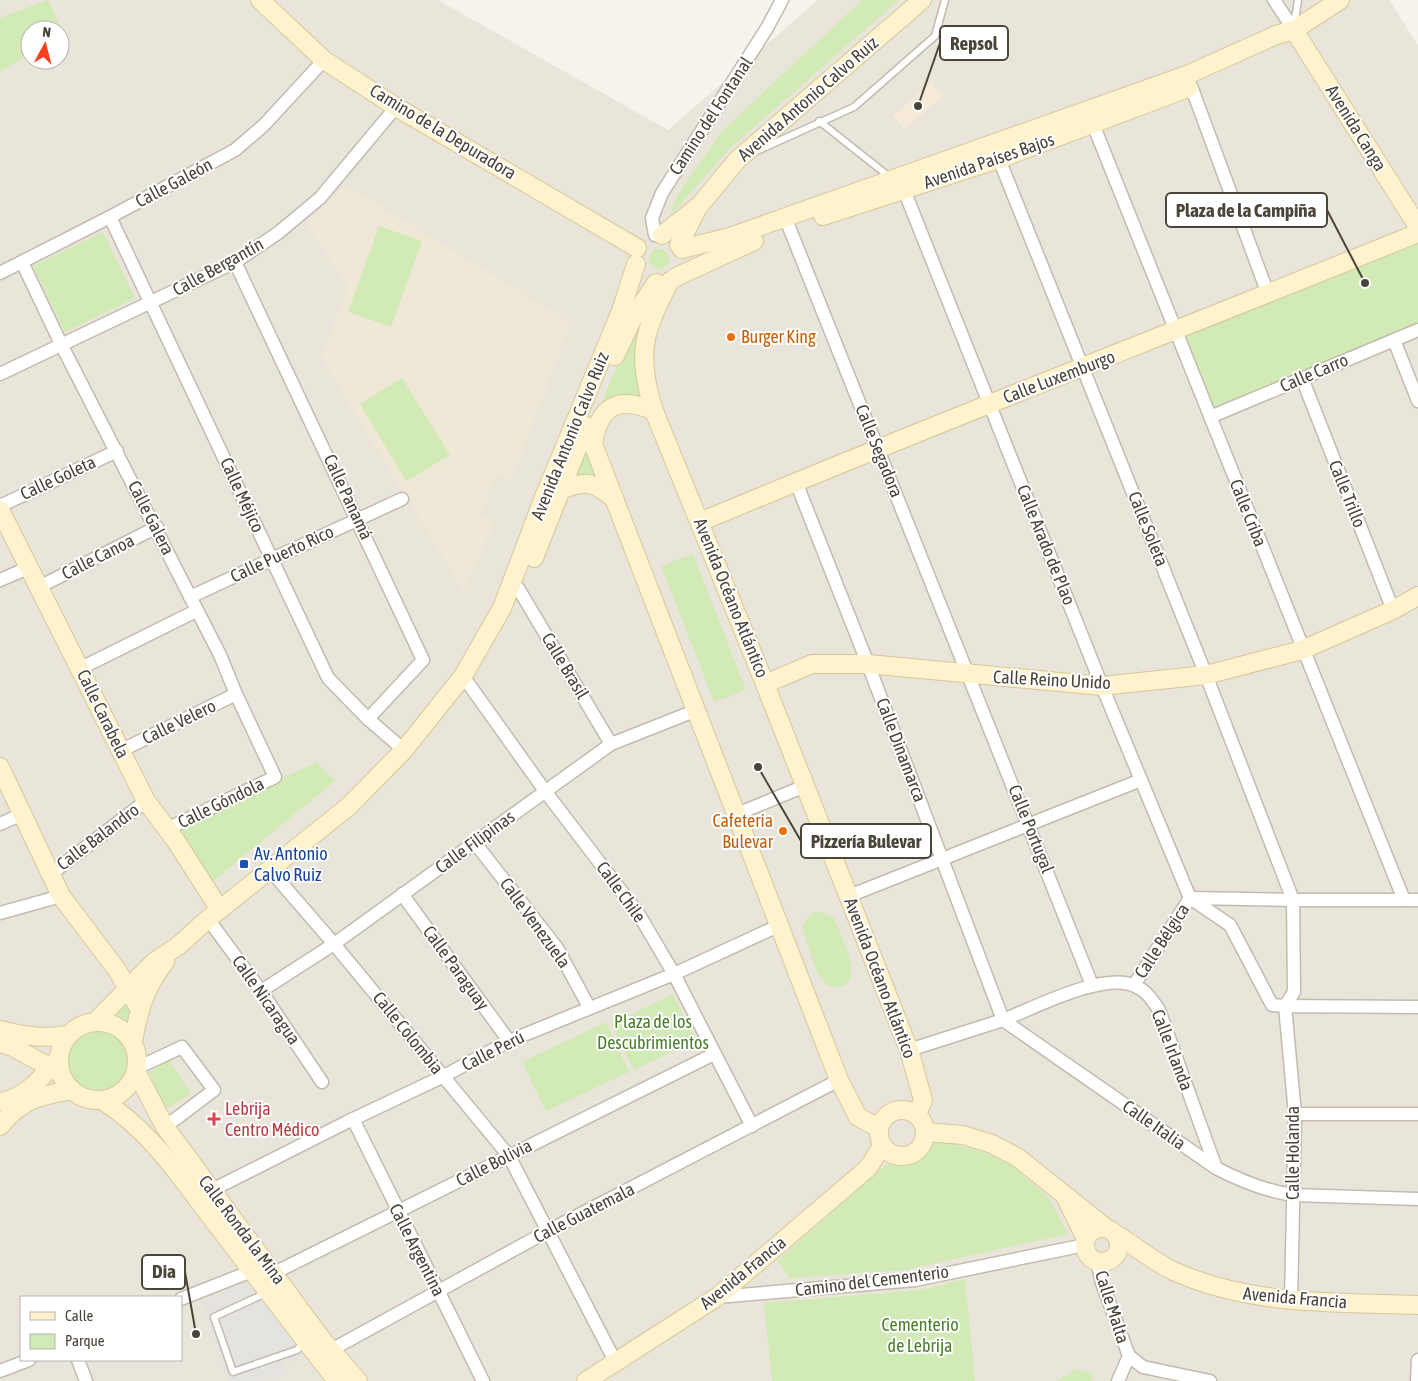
<svg xmlns="http://www.w3.org/2000/svg" width="1418" height="1381" font-family="'Asap Condensed',sans-serif">
	<style>
		.residential { fill: #eae5da; fill-rule: evenodd }
		.commercial { fill: #f7ead8 }
		.education { fill: #efe8d6 }
		.green { fill: #d2eab5 }
		.parking { fill: #e5e3e0 }
		.lines { fill: none; stroke-linecap: round; stroke-linejoin: round }
		.lane-casing { stroke: #c2bbae; stroke-width: 9 }
		.street-casing { stroke: #c2bbae; stroke-width: 15 }
		.secondary-casing { stroke: #d6c79b; stroke-width: 20 }
		.lane { stroke: #fff; stroke-width: 6 }
		.street { stroke: #fff; stroke-width: 12 }
		.secondary { stroke: #fff3cd; stroke-width: 18 }
		.food-dot { fill: #e8710a; stroke: #fff; stroke-width: 2 }
		.transit-dot { fill: #1a4fb4; stroke: #fff; stroke-width: 2 }
		.health-dot { fill: #e0444e; stroke: #fff; stroke-width: 2 }
		.labels { text-anchor: middle; stroke-width: 4; stroke-linejoin: round; paint-order: stroke }
		.street-label { font-size: 18px; fill: #4b4439; stroke: #fff }
		.food-label { font-size: 18px; fill: #c56008; stroke: #fff; text-anchor: start }
		.transit-label { font-size: 18px; fill: #164399; stroke: #fff; text-anchor: start }
		.park-label { font-size: 18px; fill: #4a7f2a; stroke: #fff }
		.health-label { font-size: 18px; fill: #be3a42; stroke: #fff; text-anchor: start }
		.leader { fill: none; stroke: #4b4439; stroke-width: 2 }
		.callout-dot { fill: #4b4439; stroke: #fff; stroke-width: 2 }
		.callout { fill: #fff; stroke: #4b4439; stroke-width: 2 }
		.callout-label { font-size: 19px; text-anchor: middle; font-weight: bold; fill: #4b4439 }
	</style>
	<rect width="100%" height="100%" fill="#f6f3ec"/>
	<path class="residential" d="M 0,0 L 438,0 L 668,130 L 818,0 L 1389,0 L 1418,45 L 1418,1381 L 0,1381 ZM 30,30 L 60,30 L 60,60 L 30,60 ZM 21,1297 L 181,1297 L 181,1360 L 21,1360 Z"/>
	<polygon class="commercial" points="931,83 943,96 905,129 893,116"/>
	<polygon class="education" points="346,185 571,323 511,480 495,475 481,516 495,520 464,592 321,357 348,287 306,223"/>
	<g class="green">
		<polygon points="48,0 63,32 60,34 60,30 30,30 30,53 0,72 0,18"/>
		<polygon points="862,0 899,0 730,148 672,214 673,204 684,185 722,131"/>
		<polygon points="379,226 422,241 391,327 348,312"/>
		<polygon points="103,232 135,298 65,332 33,266"/>
		<polygon points="1418,242 1418,325 1213,408 1185,335"/>
		<circle cx="659" cy="259" r="10"/>
		<path d="M 646,307 C 639,339 632,366 642,397 C 627,394 616,396 602,402 L 629,337 Z"/>
		<polygon points="402,378 450,455 406,481 360,404"/>
		<polygon points="585,445 597,477 571,476"/>
		<polygon points="693,554 746,690 714,702 661,566"/>
		<polygon points="316,762 335,781 212,882 176,830"/>
		<path d="M 815,912 L 825,913 L 834,918 C 840,934 865,979 841,987 C 834,988 827,986 823,981 C 816,975 806,938 802,927 L 806,919 Z"/>
		<polygon points="673,994 696,1040 634,1070 611,1024"/>
		<polygon points="126,998 131,1010 132,1024 110,1012"/>
		<polygon points="606,1022 629,1072 546,1111 522,1062"/>
		<circle cx="98" cy="1060" r="30"/>
		<polygon points="169,1060 191,1094 164,1110 150,1072"/>
		<polygon points="939,1139 1004,1159 1049,1198 1068,1234 905,1270 790,1278 777,1261 888,1163 917,1161"/>
		<polygon points="965,1279 975,1381 772,1381 764,1303 921,1290"/>
		<polygon points="1076,1369 1094,1374 1092,1381 1057,1381"/>
	</g>
	<polygon class="parking" points="250,1280 307,1356 283,1363 287,1375 262,1381 228,1381 201,1302"/>
	<g class="lines">
		<g class="lane-casing">
			<g id="lane">
				<polyline points="1294,25 1298,0"/>
				<polyline points="819,121 891,178"/>
				<polyline points="759,150 854,107 935,36 945,0"/>
				<polyline points="266,1293 214,1317 233,1372 297,1350 305,1341"/>
			</g>
		</g>
		<g class="street-casing">
			<g id="street">
				<polyline points="1274,0 1294,30"/>
				<polyline points="1191,86 1268,294"/>
				<polyline points="1093,124 1404,900"/>
				<polyline points="999,159 1206,675 1293,900 1418,900"/>
				<polyline points="904,190 1102,686 1190,898"/>
				<polyline points="110,217 328,678 368,719 404,750"/>
				<polyline points="789,227 1092,985"/>
				<polyline points="655,235 652,218 662,193 767,28 782,0"/>
				<polyline points="22,262 61,344 220,655 236,694 275,777 167,829"/>
				<polyline points="235,262 423,660 368,719"/>
				<polyline points="0,273 110,217 235,150 264,125 324,60"/>
				<polyline points="1394,340 1418,401"/>
				<polyline points="0,374 235,262 278,233 320,198 396,107"/>
				<polyline points="1302,378 1393,610"/>
				<polyline points="1210,417 1418,330"/>
				<path d="M 796,482 L 868,664 L 1003,1020 C 1034,1008 1104,971 1135,986 C 1147,991 1152,1000 1159,1010 L 1216,1168"/>
				<polyline points="0,506 117,451"/>
				<polyline points="0,580 28,568"/>
				<polyline points="39,587 157,527"/>
				<polyline points="518,588 611,744"/>
				<polyline points="190,597 402,499"/>
				<polyline points="81,668 196,611"/>
				<polyline points="463,676 545,791 638,913 674,974 752,1126"/>
				<polyline points="122,750 236,694"/>
				<polyline points="737,814 805,786"/>
				<polyline points="0,824 22,814"/>
				<polyline points="475,843 557,948 589,1007"/>
				<polyline points="271,871 334,944 509,1156 616,1363"/>
				<polyline points="51,874 146,801"/>
				<polyline points="402,894 509,1041"/>
				<polyline points="849,896 1141,780"/>
				<polygon points="1190,898 1293,900 1294,992 1285,1006 1272,1005 1230,925"/>
				<polyline points="0,913 61,896"/>
				<polyline points="208,919 261,991 322,1082"/>
				<polyline points="1134,985 1190,898"/>
				<polyline points="261,991 334,944 611,744 697,710"/>
				<path d="M 909,1050 L 1003,1020 L 1216,1168 C 1241,1181 1265,1191 1293,1195 L 1418,1199"/>
				<polyline points="137,1068 182,1047 214,1090 165,1127"/>
				<polyline points="1295,1114 1418,1114"/>
				<polyline points="353,1119 483,1381"/>
				<polyline points="212,1190 347,1122 444,1076 509,1041 674,974 780,925"/>
				<polyline points="1097,1261 1102,1283 1129,1356 1118,1381"/>
				<polyline points="274,1273 714,1054"/>
				<polyline points="717,1297 915,1280 1085,1245"/>
				<polyline points="181,1299 252,1271"/>
				<polyline points="1291,1301 1295,1114 1285,1006 1418,1007"/>
				<polyline points="331,1350 548,1231 839,1080"/>
				<polyline points="1129,1356 1143,1367 1210,1381"/>
				<polyline points="78,1360 86,1381"/>
				<polyline points="0,1371 29,1360"/>
				<polyline points="1417,1381 1418,1360"/>
			</g>
		</g>
		<g class="secondary-casing">
			<g id="secondary">
				<polyline points="260,0 324,60 396,107 637,248"/>
				<polyline points="1294,30 1418,227"/>
				<polyline points="823,216 999,159 1188,88"/>
				<polyline points="662,235 700,205 737,160 922,0"/>
				<polyline points="679,245 697,209"/>
				<polyline points="682,249 730,237 1187,75 1276,35 1294,30 1340,0"/>
				<polyline points="676,277 754,241"/>
				<polyline points="615,356 633,318 656,283"/>
				<path d="M 654,411 C 636,354 643,332 670,281"/>
				<path d="M 560,490 C 585,480 593,481 613,498"/>
				<polyline points="0,510 146,801 176,841 220,910"/>
				<path d="M 700,522 C 938,422 1179,330 1418,233"/>
				<polyline points="534,558 586,426"/>
				<polyline points="765,684 812,664 868,664 1102,686 1206,675 1302,650 1393,610 1418,596"/>
				<polyline points="0,767 61,896 117,970 139,1008"/>
				<polyline points="96,1021 154,962 178,946 208,919 349,806 404,750 463,676 502,608 544,497 621,311 636,264"/>
				<circle cx="98" cy="1061" r="39"/>
				<path d="M 0,1030 C 24,1036 44,1039 68,1035"/>
				<path d="M 133,1042 C 138,1012 145,987 165,962"/>
				<polyline points="0,1043 13,1047 60,1073"/>
				<polyline points="136,1071 165,1127 324,1342 358,1381"/>
				<path d="M 102,1100 C 153,1133 180,1177 217,1225 C 257,1277 296,1329 337,1381"/>
				<path d="M 0,1102 C 25,1099 43,1076 59,1058"/>
				<circle cx="902" cy="1133" r="23"/>
				<path d="M 0,1126 C 21,1100 40,1095 72,1090"/>
				<path d="M 879,1128 L 858,1117 L 839,1080 L 593,444 C 599,406 618,395 654,411 L 765,684 L 909,1050 L 923,1100 L 917,1115"/>
				<polyline points="926,1132 963,1135 992,1144 1017,1157 1106,1228"/>
				<polyline points="1065,1196 1086,1239"/>
				<circle cx="1102" cy="1245" r="17"/>
				<path d="M 1117,1235 C 1137,1247 1156,1264 1178,1273 C 1254,1306 1337,1302 1418,1305"/>
				<polyline points="586,1381 717,1297 868,1168 882,1146"/>
			</g>
		</g>
		<use href="#lane" class="lane"/>
		<use href="#street" class="street"/>
		<use href="#secondary" class="secondary"/>
	</g>
	<g class="food-dot">
		<circle cx="731" cy="337" r="5"/>
		<circle cx="783" cy="831" r="5"/>
	</g>
	<rect class="transit-dot" x="239" y="859" width="10" height="10" rx="2.5"/>
	<path class="health-dot" d="M211.5 1111.5h5v5h5v5h-5v5h-5v-5h-5v-5h5z"/>
	<g class="labels">
		<g class="street-label">
			<text transform="translate(808 99) rotate(-41)" y="6">Avenida Antonio Calvo Ruiz</text>
			<text transform="translate(711 116) rotate(-57)" y="6">Camino del Fontanal</text>
			<text transform="translate(1356 128) rotate(58)" y="6">Avenida Canga</text>
			<text transform="translate(443 132) rotate(31)" y="6">Camino de la Depuradora</text>
			<text transform="translate(989 161) rotate(-19)" y="6">Avenida Países Bajos</text>
			<text transform="translate(174 183) rotate(-28)" y="6">Calle Galeón</text>
			<text transform="translate(218 267) rotate(-29)" y="6">Calle Bergantín</text>
			<text transform="translate(1314 373) rotate(-23)" y="6">Calle Carro</text>
			<text transform="translate(1059 377) rotate(-21)" y="6">Calle Luxemburgo</text>
			<text transform="translate(570 436) rotate(-68)" y="6">Avenida Antonio Calvo Ruiz</text>
			<text transform="translate(879 451) rotate(68)" y="6">Calle Segadora</text>
			<text transform="translate(58 478) rotate(-25)" y="6">Calle Goleta</text>
			<text transform="translate(1347 494) rotate(68)" y="6">Calle Trillo</text>
			<text transform="translate(242 495) rotate(65)" y="6">Calle Méjico</text>
			<text transform="translate(348 497) rotate(65)" y="6">Calle Panamá</text>
			<text transform="translate(1248 513) rotate(68)" y="6">Calle Criba</text>
			<text transform="translate(151 518) rotate(63)" y="6">Calle Galera</text>
			<text transform="translate(1148 529) rotate(68)" y="6">Calle Soleta</text>
			<text transform="translate(1046 545) rotate(68)" y="6">Calle Arado de Plao</text>
			<text transform="translate(282 554) rotate(-25)" y="6">Calle Puerto Rico</text>
			<text transform="translate(98 557) rotate(-27)" y="6">Calle Canoa</text>
			<text transform="translate(731 598) rotate(68)" y="6">Avenida Océano Atlántico</text>
			<text transform="translate(565 666) rotate(59)" y="6">Calle Brasil</text>
			<text transform="translate(1052 680) rotate(3)" y="6">Calle Reino Unido</text>
			<text transform="translate(103 714) rotate(64)" y="6">Calle Carabela</text>
			<text transform="translate(179 722) rotate(-26)" y="6">Calle Velero</text>
			<text transform="translate(901 750) rotate(69)" y="6">Calle Dinamarca</text>
			<text transform="translate(221 803) rotate(-26)" y="6">Calle Góndola</text>
			<text transform="translate(1031 829) rotate(68)" y="6">Calle Portugal</text>
			<text transform="translate(98 837) rotate(-37)" y="6">Calle Balandro</text>
			<text transform="translate(475 842) rotate(-36)" y="6">Calle Filipinas</text>
			<text transform="translate(621 892) rotate(54)" y="6">Calle Chile</text>
			<text transform="translate(535 923) rotate(54)" y="6">Calle Venezuela</text>
			<text transform="translate(1162 941) rotate(-57)" y="6">Calle Bélgica</text>
			<text transform="translate(456 968) rotate(54)" y="6">Calle Paraguay</text>
			<text transform="translate(880 978) rotate(69)" y="6">Avenida Océano Atlántico</text>
			<text transform="translate(266 1000) rotate(55)" y="6">Calle Nicaragua</text>
			<text transform="translate(408 1033) rotate(51)" y="6">Calle Colombia</text>
			<text transform="translate(1172 1050) rotate(69)" y="6">Calle Irlanda</text>
			<text transform="translate(493 1051) rotate(-27)" y="6">Calle Perú</text>
			<text transform="translate(1154 1125) rotate(35)" y="6">Calle Italia</text>
			<text transform="translate(1293 1153) rotate(-90)" y="6">Calle Holanda</text>
			<text transform="translate(494 1163) rotate(-27)" y="6">Calle Bolivia</text>
			<text transform="translate(584 1213) rotate(-27)" y="6">Calle Guatemala</text>
			<text transform="translate(242 1230) rotate(53)" y="6">Calle Ronda la Mina</text>
			<text transform="translate(417 1250) rotate(63)" y="6">Calle Argentina</text>
			<text transform="translate(743 1273) rotate(-39)" y="6">Avenida Francia</text>
			<text transform="translate(872 1281) rotate(-7)" y="6">Camino del Cementerio</text>
			<text transform="translate(1295 1298) rotate(5)" y="6">Avenida Francia</text>
			<text transform="translate(1112 1307) rotate(72)" y="6">Calle Malta</text>
		</g>
		<g class="food-label">
			<text x="741" y="343">Burger King</text>
			<text x="773" y="827" text-anchor="end">Cafetería<tspan x="773" dy="21">Bulevar</tspan></text>
		</g>
		<g class="transit-label">
			<text x="254" y="860">Av. Antonio<tspan x="254" dy="21">Calvo Ruiz</tspan></text>
		</g>
		<g class="park-label">
			<text x="653" y="1028">Plaza de los<tspan x="653" dy="21">Descubrimientos</tspan></text>
			<text x="920" y="1331">Cementerio<tspan x="920" dy="21">de Lebrija</tspan></text>
		</g>
		<g class="health-label">
			<text x="225" y="1115">Lebrija<tspan x="225" dy="21">Centro Médico</tspan></text>
		</g>
	</g>
	<path class="leader" d="M918 106L940 43M1365 283L1327 210M758 767L801 841M196 1334L185 1272"/>
	<g class="callout-dot">
		<circle cx="918" cy="106" r="5"/>
		<circle cx="1365" cy="283" r="5"/>
		<circle cx="758" cy="767" r="5"/>
		<circle cx="196" cy="1334" r="5"/>
	</g>
	<g class="callout">
		<rect x="940" y="26" width="68" height="34" rx="5"/>
		<rect x="1166" y="193" width="161" height="34" rx="5"/>
		<rect x="801" y="824" width="130" height="34" rx="5"/>
		<rect x="142" y="1255" width="43" height="34" rx="5"/>
	</g>
	<g class="callout-label">
		<text x="974" y="50">Repsol</text>
		<text x="1246" y="217">Plaza de la Campiña</text>
		<text x="866" y="848">Pizzería Bulevar</text>
		<text x="164" y="1278">Dia</text>
	</g>
	<rect x="20" y="1296" width="162" height="65" fill="#ffffff" stroke="#b7b4b0"/>
	<rect x="30" y="1312" width="25" height="8" fill="#fff3cd" stroke="#b7b4b0"/>
	<text x="65" y="1321" font-size="15" fill="#4b4439">Calle</text>
	<rect x="30" y="1334" width="25" height="15" fill="#d2eab5" stroke="#b7b4b0"/>
	<text x="65" y="1346" font-size="15" fill="#4b4439">Parque</text>
	<g transform="translate(45 45) rotate(7)"><circle r="24" fill="#ffffff" stroke="#b7b4b0"/>
	<path d="M0-4L9 19L0 12L-9 19Z" fill="#fc3f1d"/>
	<text y="-8" font-size="14" font-weight="bold" text-anchor="middle" fill="#4b4439">N</text>
	</g>
</svg>
